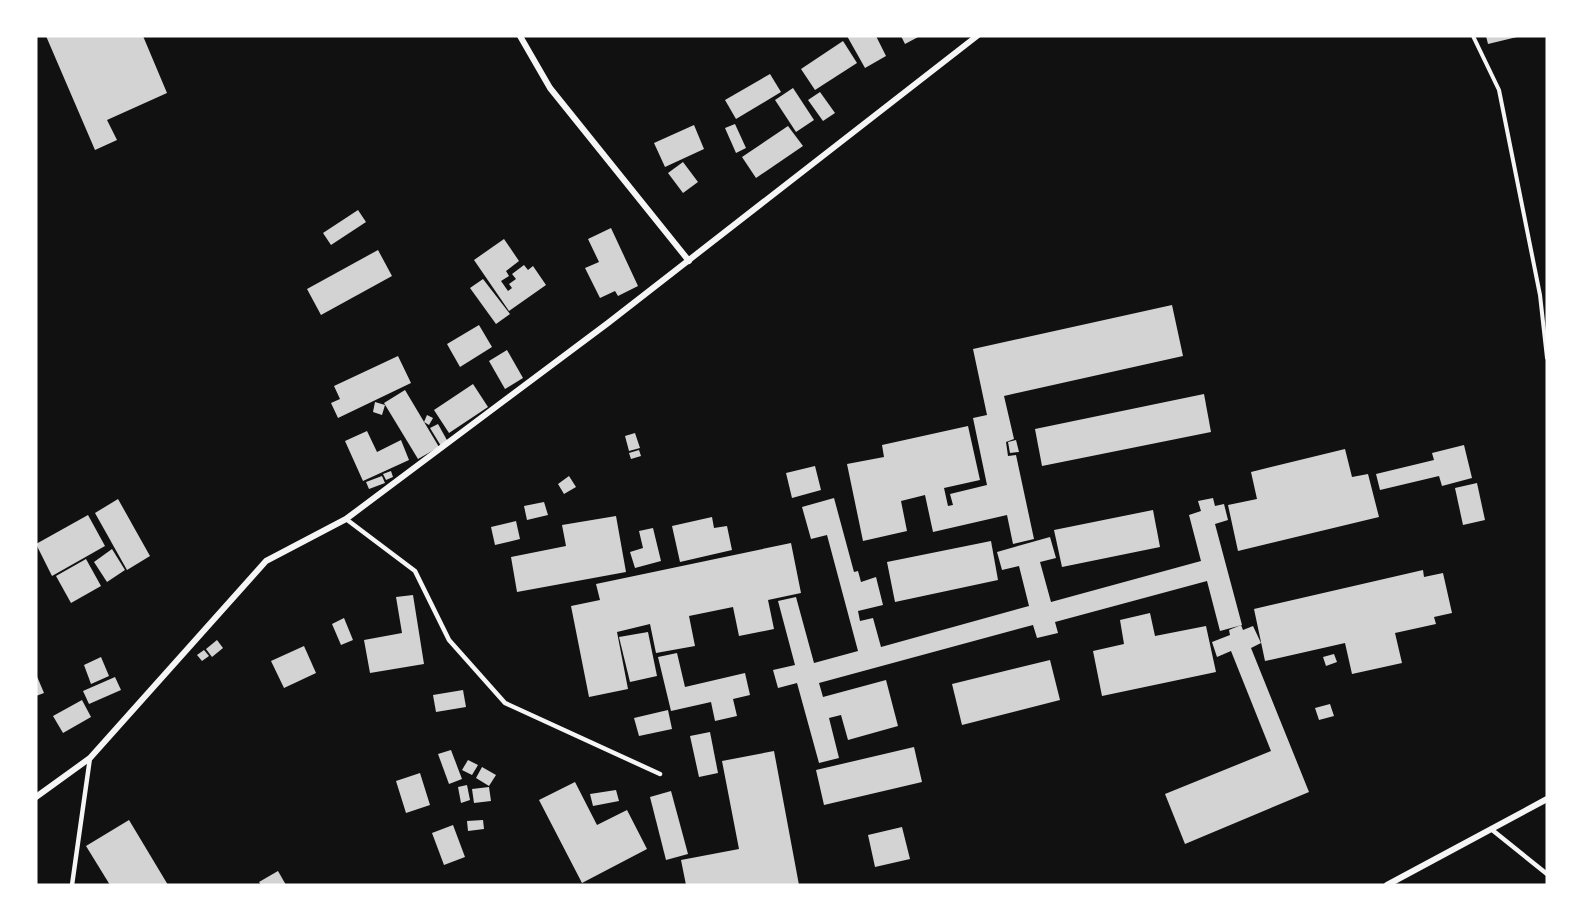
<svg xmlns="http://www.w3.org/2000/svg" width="1583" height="921" font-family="Jost,sans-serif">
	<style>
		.building { fill: #d3d3d3 }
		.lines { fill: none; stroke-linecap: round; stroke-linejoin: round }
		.path { stroke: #f5f5f5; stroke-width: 4 }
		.service { stroke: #f5f5f5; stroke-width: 4.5 }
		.minor { stroke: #f5f5f5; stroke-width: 6 }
	</style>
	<rect width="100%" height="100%" fill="#111"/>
	<g class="building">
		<polygon points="46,36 143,36 167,93 107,120 117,140 95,150"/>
		<polygon points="847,36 876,36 886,56 865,68"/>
		<polygon points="901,36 920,36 905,44"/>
		<polygon points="1486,36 1517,36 1517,37 1488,44"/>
		<polygon points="843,41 857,63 815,90 801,69"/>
		<polygon points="770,74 781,92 736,119 725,100"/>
		<polygon points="793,88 814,120 796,132 775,100"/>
		<polygon points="820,92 835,113 823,121 808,100"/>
		<polygon points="735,124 746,148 736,153 725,128"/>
		<polygon points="694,125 704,149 665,167 654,143"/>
		<polygon points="788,126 803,146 756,178 742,157"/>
		<polygon points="683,162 698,182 683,193 668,173"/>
		<polygon points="358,210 366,222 331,245 323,233"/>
		<polygon points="611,228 638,286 618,296 615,291 600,298 585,268 599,262 588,239"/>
		<polygon points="504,239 519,261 506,271 509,276 501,281 508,291 512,288 509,284 516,279 512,274 524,265 528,270 533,266 546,285 509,311 474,260"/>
		<polygon points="378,250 392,276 321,315 307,289"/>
		<polygon points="483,279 510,314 496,324 470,288"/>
		<polygon points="1172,305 1183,356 1004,396 1014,439 1006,442 1008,456 1016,455 1034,539 1013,544 1007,515 933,532 925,495 901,501 907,531 863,541 847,464 884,457 882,445 968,426 980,480 944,488 948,506 953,505 950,494 987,485 973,418 987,415 973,349"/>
		<polygon points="479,325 492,347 460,367 447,344"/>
		<polygon points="507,350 523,378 505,389 489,361"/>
		<polygon points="398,356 411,383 338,418 331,403 340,399 334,386"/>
		<polygon points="473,384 488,407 449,433 434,410"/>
		<polygon points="405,390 439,447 418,459 384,403"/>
		<polygon points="1204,394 1211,432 1042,466 1035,429"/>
		<polygon points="375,402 385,405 382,415 373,412"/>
		<polygon points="427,415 433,418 429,425 424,422"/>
		<polygon points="438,424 448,442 441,446 430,428"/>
		<polygon points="367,431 377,452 401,440 409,460 363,481 345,441"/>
		<polygon points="635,433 640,448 629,451 625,436"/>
		<polygon points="1016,440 1019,452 1010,453 1008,442"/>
		<polygon points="1464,445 1472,478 1442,486 1439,476 1380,490 1376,474 1434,460 1432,453"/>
		<polygon points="1345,449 1352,477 1368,474 1379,517 1238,551 1228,505 1257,499 1251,472"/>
		<polygon points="639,450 641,456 631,459 629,453"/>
		<polygon points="815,466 821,490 792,498 786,473"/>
		<polygon points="391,471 393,477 386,480 383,474"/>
		<polygon points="382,476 385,483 369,489 366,482"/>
		<polygon points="569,476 576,487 564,494 558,484"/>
		<polygon points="1477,483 1485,520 1463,525 1455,488"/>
		<polygon points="834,498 854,572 858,571 861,582 876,577 883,605 858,611 860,621 873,618 881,647 1029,606 1019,566 1002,570 997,552 1050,537 1056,558 1040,562 1051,602 1201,561 1189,515 1201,511 1198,501 1213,498 1215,506 1224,504 1228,520 1215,524 1242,625 1220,631 1207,581 1055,622 1058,633 1037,638 1033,625 819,683 823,697 886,680 898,726 848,740 841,715 829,718 839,758 819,763 797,683 778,688 773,670 795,665 778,601 796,597 814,663 858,651 827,535 811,539 802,507"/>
		<polygon points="118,499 150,556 127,570 95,513"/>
		<polygon points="544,502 548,515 527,520 524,506"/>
		<polygon points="1153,510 1160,547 1062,567 1054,530"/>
		<polygon points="88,515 105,546 52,576 36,544"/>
		<polygon points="616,516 626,572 517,592 511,557 566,546 562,525"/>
		<polygon points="712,517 714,528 727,526 732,550 680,562 672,526"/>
		<polygon points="516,521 520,539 495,545 491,527"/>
		<polygon points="653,528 661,561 635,568 630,552 643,548 639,531"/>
		<polygon points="991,541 998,580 895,602 887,562"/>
		<polygon points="791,543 801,593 768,600 774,629 739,636 733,607 689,616 695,646 656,653 650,624 617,632 628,689 589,697 571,606 600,600 596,584"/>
		<polygon points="112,549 125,570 107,582 94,562"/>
		<polygon points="86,559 101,586 71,603 56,576"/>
		<polygon points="1423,570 1424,577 1443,573 1452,613 1434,617 1436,624 1395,633 1402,663 1352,674 1345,643 1265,661 1254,609"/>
		<polygon points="413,595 424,664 370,673 364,640 402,633 396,597"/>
		<polygon points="1150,613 1155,636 1206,626 1216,672 1102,696 1093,651 1124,644 1120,620"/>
		<polygon points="344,618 353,640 341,645 332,624"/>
		<polygon points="1241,625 1243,630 1253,626 1261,643 1251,648 1309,792 1185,844 1165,794 1271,751 1231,651 1217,657 1212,642 1230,635 1229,630"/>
		<polygon points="648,632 657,676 630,682 619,637"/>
		<polygon points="217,640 223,648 212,657 206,649"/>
		<polygon points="304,646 316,673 284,688 271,661"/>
		<polygon points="204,650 209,656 202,661 197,655"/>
		<polygon points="677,653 685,687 745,673 750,695 733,699 737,716 715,721 711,702 671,711 658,657"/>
		<polygon points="1334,654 1337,662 1326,666 1323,657"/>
		<polygon points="101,657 109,676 91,684 84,665"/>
		<polygon points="1050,660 1060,700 962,725 952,684"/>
		<polygon points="36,674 44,693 36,696"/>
		<polygon points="115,677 121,690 89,704 83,691"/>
		<polygon points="463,690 466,707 436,712 433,695"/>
		<polygon points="82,700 91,717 63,733 53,716"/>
		<polygon points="1330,704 1334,716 1319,720 1315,708"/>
		<polygon points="668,710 672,729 639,736 634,718"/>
		<polygon points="710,732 718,773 699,777 690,736"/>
		<polygon points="914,747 922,782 824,805 816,770"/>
		<polygon points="451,750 462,779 449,784 438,754"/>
		<polygon points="774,751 799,885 686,885 681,860 739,849 722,761"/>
		<polygon points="468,760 478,765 472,775 462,770"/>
		<polygon points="482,767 496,775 489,786 476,778"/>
		<polygon points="420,773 430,805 406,813 396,781"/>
		<polygon points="575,782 597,825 627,810 647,849 582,883 539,800"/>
		<polygon points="467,785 470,800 461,803 458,787"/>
		<polygon points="489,787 491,801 474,803 472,789"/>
		<polygon points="616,790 619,801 593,806 590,794"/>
		<polygon points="671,791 688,854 666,860 650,797"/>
		<polygon points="129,820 168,885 110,885 86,846"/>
		<polygon points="483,820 484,829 468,831 467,821"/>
		<polygon points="453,825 465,857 444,865 432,833"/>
		<polygon points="902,827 910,859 875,867 868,835"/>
		<polygon points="278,871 286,885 261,885 259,882"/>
	</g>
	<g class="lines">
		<polyline class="path" points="1473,36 1499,90 1540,295 1547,358"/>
		<g class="service">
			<polyline points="346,519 415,571 449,640 505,703 660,774"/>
			<polyline points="1491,829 1547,874"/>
			<polyline points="72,885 90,758"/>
		</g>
		<g class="minor">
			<polyline points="520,36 550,88 689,261"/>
			<polyline points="36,797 90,758 266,561 346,519 608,323 977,36"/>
			<polyline points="1387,885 1547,799"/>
		</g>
	</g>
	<rect width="1583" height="921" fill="none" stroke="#ffffff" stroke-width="75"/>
</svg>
